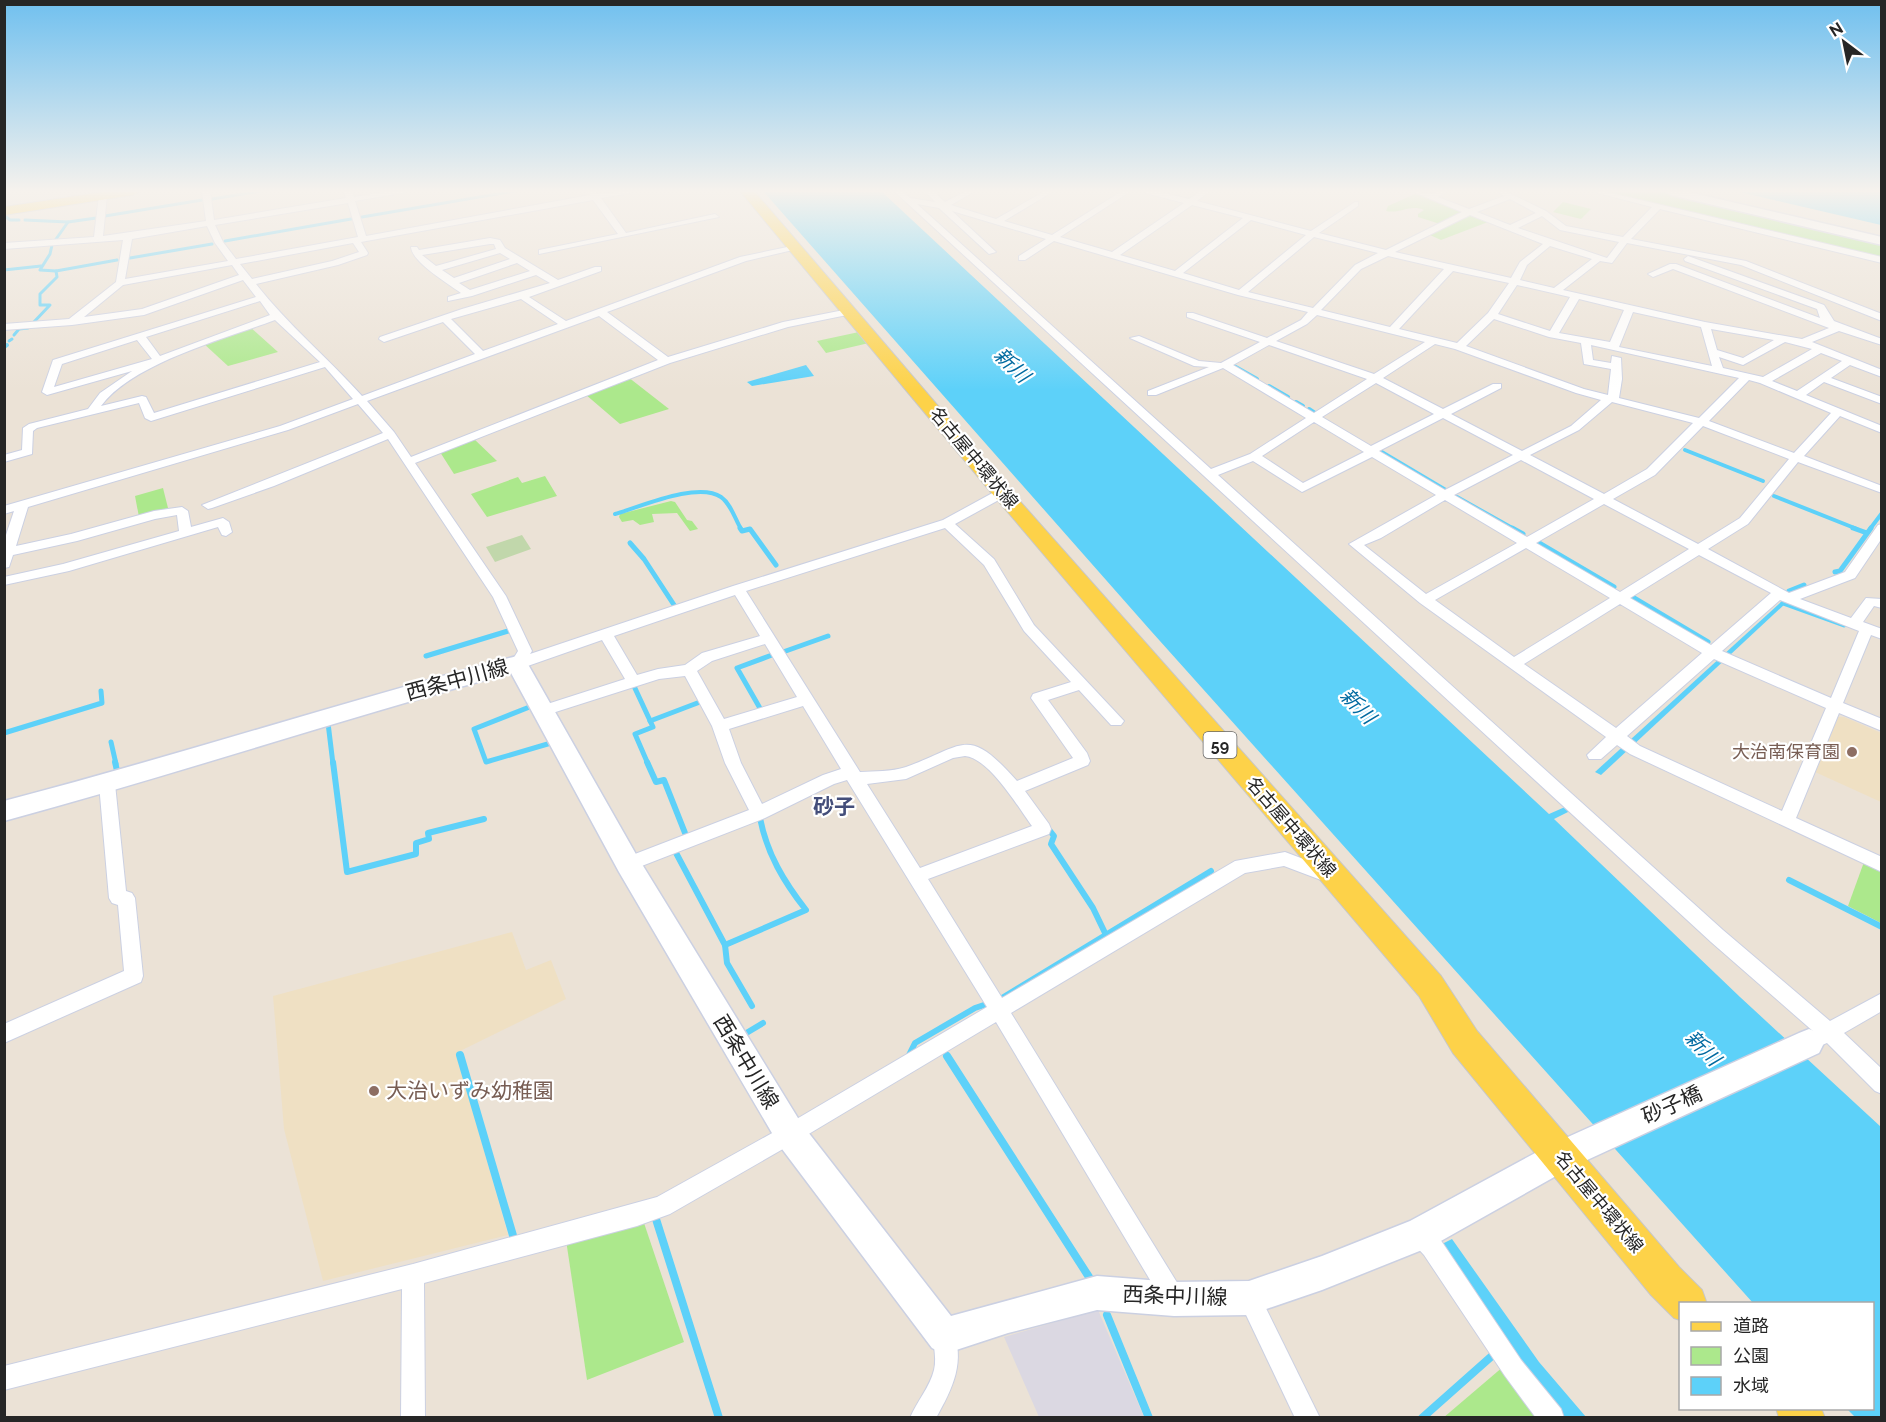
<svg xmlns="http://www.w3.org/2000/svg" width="1886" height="1422" font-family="Raleway,'Noto Sans JP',sans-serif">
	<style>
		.industrial { fill: #dbd8e2 }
		.education { fill: #efe0c3 }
		.green { fill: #ace88c }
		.cemetery { fill: #c1d7ab }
		.water { fill: #5dd1f9 }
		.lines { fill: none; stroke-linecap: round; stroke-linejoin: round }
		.stream-far4 { stroke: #5dd1f9; stroke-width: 3 }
		.stream-far3 { stroke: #5dd1f9; stroke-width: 4 }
		.stream-far2 { stroke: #5dd1f9; stroke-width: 5 }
		.stream-far1 { stroke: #5dd1f9; stroke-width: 6 }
		.stream { stroke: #5dd1f9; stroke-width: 8 }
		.street-casing { stroke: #cbd0e2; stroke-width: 2 }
		.secondary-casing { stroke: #cbd0e2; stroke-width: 3 }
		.primary-casing { stroke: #c7c7c7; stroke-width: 2 }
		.street { fill: #fff; fill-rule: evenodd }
		.secondary { fill: #fff; fill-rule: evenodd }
		.primary { fill: #fdd249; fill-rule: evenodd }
		.education-dot { fill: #8d6e63; stroke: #fff; stroke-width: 2 }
		.labels { text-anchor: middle; stroke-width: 4.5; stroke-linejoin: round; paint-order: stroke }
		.shield { fill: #fff; stroke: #676767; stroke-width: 1.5 }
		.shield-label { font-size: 16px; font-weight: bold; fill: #262626 }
		.street-label { font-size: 18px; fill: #262626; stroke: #fff }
		.education-label { font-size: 18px; fill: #785e54; stroke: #fff; text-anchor: end }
		.water-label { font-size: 20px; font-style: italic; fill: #016aa0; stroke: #fff }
		.near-street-label { font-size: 21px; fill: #262626; stroke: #fff }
		.quarter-label { font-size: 21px; font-weight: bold; fill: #444e7a; stroke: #fff }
		.near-education-label { font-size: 21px; fill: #785e54; stroke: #fff; text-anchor: start }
	</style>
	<rect width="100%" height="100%" fill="#ebe2d6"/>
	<polygon class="industrial" points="1098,1310 1144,1417 1039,1417 1004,1337"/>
	<g class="education">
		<polygon points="1838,717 1844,717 1881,733 1881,802 1815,772"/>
		<polygon points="512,932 526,970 551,960 566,999 456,1053 508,1235 323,1281 284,1129 273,996"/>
	</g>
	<g class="green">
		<polygon points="1600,191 1663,191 1881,243 1881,258"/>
		<path d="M 1417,193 L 1462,212 L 1463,213 L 1440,224 L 1418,217 L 1418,214 L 1424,210 C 1410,204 1401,214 1386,211 L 1388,206 Z"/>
		<polygon points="1563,202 1591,209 1581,219 1553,212"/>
		<polygon points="1470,215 1488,222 1441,240 1430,235"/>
		<polygon points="250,327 278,352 228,366 203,343"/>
		<polygon points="859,332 869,343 826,353 817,341"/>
		<polygon points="628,377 669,409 620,424 585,394"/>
		<polygon points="473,438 497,461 454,474 440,452"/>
		<polygon points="545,476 557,496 487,517 471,494 518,477 522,483"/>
		<polygon points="163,488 168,508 139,517 135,496"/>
		<polygon points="671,501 675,502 687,520 692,521 698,529 690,531 677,513 652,514 654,522 640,525 633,520 622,522 619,517 620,514"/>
		<polygon points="1864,862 1881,870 1881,923 1848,906"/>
		<polygon points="643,1220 684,1342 587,1380 566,1240"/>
		<polygon points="1504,1366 1541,1418 1443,1418"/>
	</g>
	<polygon class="cemetery" points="522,535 531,549 495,562 486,547"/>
	<g class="water">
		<polygon points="763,191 881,191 1549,814 1565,807 1570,811 1554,819 1740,997 1881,1127 1881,1417 1855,1417 1847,1409 1872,1408 1872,1304 1753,1303 1151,631"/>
		<polygon points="1735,191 1881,191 1881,225"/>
		<polygon points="806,365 814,376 752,386 747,382"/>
		<polygon points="1781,602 1786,603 1601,775 1595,772"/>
		<polygon points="1452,1239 1539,1362 1586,1417 1562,1417 1436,1247"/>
	</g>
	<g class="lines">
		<g class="stream-far4">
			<polyline points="212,199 261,191"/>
			<polyline points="5,216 10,220 19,220"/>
			<polyline points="105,216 202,200"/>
			<polyline points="362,217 515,191"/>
			<polyline points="25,220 68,222 54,242"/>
			<polyline points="68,222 96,218"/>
			<polyline points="225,241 351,219"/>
			<polyline points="52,245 50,254 40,270 56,271 117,260"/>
			<polyline points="130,258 212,244"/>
			<polyline points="4,270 41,266"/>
			<polyline points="32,324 50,305 40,305 40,294 57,277 56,271"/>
			<polyline points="14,335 19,329 28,328"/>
			<polyline points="9,341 12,339"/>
		</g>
		<g class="stream-far3">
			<polyline points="4,347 7,345"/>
			<polyline points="1234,366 1257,379"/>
			<polyline points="1269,386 1288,397"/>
			<polyline points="1296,402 1303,406"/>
			<polyline points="1309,409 1315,413"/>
			<polyline points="1685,450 1763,481"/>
			<polyline points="1380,451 1444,489"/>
			<polyline points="1774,496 1857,529"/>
			<polyline points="1457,497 1514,529"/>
			<path d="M 615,514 C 640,507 698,481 721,497 C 731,504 735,519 741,529"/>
			<polyline points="1870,529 1882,513"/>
		</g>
		<g class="stream-far2">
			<polyline points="740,528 742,531 750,529 776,565"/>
			<polyline points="1512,528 1523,534"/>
			<polyline points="1853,528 1867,533"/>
			<polyline points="630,543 644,559 676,608"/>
			<polyline points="1539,543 1614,587"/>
			<polyline points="1835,572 1840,571 1871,528"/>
			<polyline points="1789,591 1804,585"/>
			<polyline points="1634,598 1708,642"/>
			<polyline points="1783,603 1844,625"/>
			<polyline points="783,652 828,636"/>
			<polyline points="426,656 508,631"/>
			<polyline points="633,684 653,727 635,734 648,764"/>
			<polyline points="532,706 474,729 486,762 551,743"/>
			<polyline points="761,710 737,668 772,655"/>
			<polyline points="650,721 700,702"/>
			<polyline points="328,723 333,764"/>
			<polyline points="4,733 102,703 101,691"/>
			<polyline points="111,742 116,764"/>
		</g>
		<g class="stream-far1">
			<polyline points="115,762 118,775"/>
			<polyline points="333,762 347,872 416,854 416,843 429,839 428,833 484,819"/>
			<polyline points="647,762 656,782 664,780 687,838"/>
			<polyline points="1050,831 1054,836 1051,844 1093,908 1106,935"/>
			<polyline points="675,851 725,945 727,963 752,1006"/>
			<polyline points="1789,880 1882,927"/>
			<path d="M 725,945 L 806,910 C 784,882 767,854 760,818"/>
			<polyline points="1002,998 1211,871"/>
			<polyline points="743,1035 763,1023"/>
			<polyline points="908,1057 915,1043 975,1008 987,1004"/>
		</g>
		<g class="stream">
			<polyline points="460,1055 514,1239"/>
			<polyline points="947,1056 1089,1277"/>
			<polyline points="655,1216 719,1418"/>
			<polyline points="1107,1315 1149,1418"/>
			<polyline points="1422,1418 1493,1355"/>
		</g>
		<g class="street-casing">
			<g id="street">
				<path d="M 202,191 L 210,191 L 214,220 L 346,198 L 344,191 L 352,191 L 354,197 L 390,191 L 406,191 L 402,193 L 355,201 L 366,236 L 590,195 L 587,191 L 595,191 L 597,194 L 632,191 L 631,193 L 601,198 L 626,233 L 715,214 L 719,217 L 539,254 L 539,250 L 618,234 L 593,200 L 361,242 L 368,253 L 367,255 L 338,265 L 256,284 C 288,325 327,357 362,396 L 475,354 L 443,322 L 384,342 L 379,339 L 380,337 L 462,309 L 550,283 L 536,275 L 472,296 L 448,301 L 448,297 L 461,293 C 447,283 412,262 411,247 L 417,247 L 419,250 L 490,238 L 500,240 L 505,248 L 558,280 L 595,267 L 601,267 L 601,271 L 529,297 L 566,321 L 740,257 L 797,245 L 797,249 L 746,261 L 607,312 L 668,357 L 783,322 L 849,309 L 854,312 L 852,314 L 788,327 L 670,363 L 415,463 L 506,596 L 532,651 L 530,654 L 733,586 L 943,520 L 998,490 L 1006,490 L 1006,496 L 955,524 L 994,559 L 1034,625 L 1124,721 L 1121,725 L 1111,725 L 1079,690 L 1048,700 L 1087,753 L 1090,761 L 1088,765 L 1025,791 L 1049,824 L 1051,829 L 1049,834 L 928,879 L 1002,998 L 1235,861 L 1285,852 L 1335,871 L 1338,876 L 1335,881 L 1329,883 L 1284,866 L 1245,873 L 1011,1013 L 1181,1289 L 1184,1297 L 1181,1305 L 1173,1308 L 1165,1305 L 996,1022 L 797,1141 L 670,1214 L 637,1226 L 424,1283 L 425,1418 L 401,1418 L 402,1289 L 4,1390 L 4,1366 L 413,1264 L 657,1197 L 783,1127 L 987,1007 L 847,780 L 834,784 L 765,818 L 634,869 L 628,871 L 622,869 L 619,864 L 622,859 L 749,810 L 725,763 L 712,726 L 685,676 L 659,679 L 543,716 L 538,715 L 536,711 L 538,707 L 625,679 L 602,640 L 522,668 L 512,668 L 510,664 L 518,651 L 493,597 L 388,439 L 274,486 L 212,508 L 208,509 L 202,505 L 383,433 L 358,404 L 288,430 L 28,507 L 16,546 L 71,534 L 154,511 L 182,507 L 188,511 L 191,527 L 223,518 L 229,522 L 232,532 L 226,536 L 222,535 L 218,527 L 69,571 L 4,585 L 4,577 L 63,564 L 179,531 L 177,515 L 155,519 L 77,541 L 13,555 L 9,567 L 4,568 L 4,541 L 14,511 L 4,514 L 4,506 L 280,426 L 353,399 L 325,367 L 151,421 L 145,418 L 139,403 L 37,428 L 33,431 L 32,454 L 4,462 L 4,455 L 22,450 L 23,428 L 29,424 L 88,409 L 100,393 L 132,371 L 47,395 L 42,392 L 53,360 L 256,297 L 243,280 L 144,315 L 72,325 L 4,330 L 4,324 L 69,319 L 116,282 L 123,240 L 4,249 L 4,243 L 94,237 L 99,195 L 103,193 L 107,195 L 103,236 L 206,221 ZM 348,203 L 358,237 L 236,259 L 223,242 L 215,225 ZM 207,226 L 215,243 L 228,261 L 125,279 L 132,239 ZM 353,243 L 359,252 L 332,261 L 252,279 L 240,264 ZM 490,244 L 494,244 L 496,249 L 436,266 L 422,255 ZM 500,253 L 510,259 L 454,278 L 442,270 ZM 517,263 L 530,271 L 470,290 L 459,283 ZM 232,265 L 239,275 L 142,309 L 84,317 L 123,285 ZM 521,299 L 558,324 L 483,351 L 451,319 ZM 260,301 L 270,315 L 160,356 L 146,337 ZM 599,316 L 658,360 L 411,457 L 394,432 L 367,401 ZM 275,320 L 320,362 L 154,413 L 146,397 L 142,396 L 101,406 C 133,363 225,339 275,320 ZM 137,340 L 152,359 L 54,387 L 62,364 ZM 945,528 L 984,565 L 1024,631 L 1071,682 L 1033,694 L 1031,698 L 1073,758 L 1017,781 C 967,725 966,745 906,767 C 891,772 875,771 860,772 L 746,591 ZM 735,595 L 760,636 L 702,653 L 685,665 L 658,669 L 637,675 L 614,636 ZM 765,644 L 797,697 L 724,719 L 697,671 L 712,661 ZM 803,706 L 841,769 L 823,775 L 762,804 L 741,763 L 729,729 ZM 965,756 C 989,758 1018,807 1032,826 L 920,868 L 867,784 L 906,779 L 953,758 Z"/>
				<path d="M 894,191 L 902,191 L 910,198 L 935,202 L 925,191 L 933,191 L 945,202 L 966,191 L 975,191 L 951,205 L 996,219 L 1045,191 L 1054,191 L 1004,221 L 1052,235 L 1122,191 L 1131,191 L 1060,237 L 1112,252 L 1184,203 L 1145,193 L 1144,191 L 1156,191 L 1189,199 L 1201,191 L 1210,191 L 1197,201 L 1311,231 L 1355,202 L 1358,202 L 1358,206 L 1319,233 L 1386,250 L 1462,212 L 1411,191 L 1431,194 L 1438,191 L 1448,191 L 1438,197 L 1469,209 L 1504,196 L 1498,192 L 1505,191 L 1546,211 L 1566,226 L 1623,237 L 1652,207 L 1590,191 L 1602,191 L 1882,257 L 1882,263 L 1660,209 L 1631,239 L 1746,261 L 1882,314 L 1882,321 L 1741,265 L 1627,243 L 1612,263 L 1600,261 L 1563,290 L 1705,322 L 1802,339 L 1829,328 L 1673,269 L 1653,277 L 1648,274 L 1670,264 L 1676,264 L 1820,318 L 1817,309 L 1685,261 L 1684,259 L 1688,256 L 1824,305 L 1834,321 L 1882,339 L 1882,345 L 1839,331 L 1812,342 L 1882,370 L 1882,377 L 1850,365 L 1831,378 L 1882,397 L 1882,404 L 1824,382 L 1806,395 L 1882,426 L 1882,433 L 1840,416 L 1804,456 L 1882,486 L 1882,493 L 1798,462 L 1748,524 L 1708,549 L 1789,593 L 1845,572 L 1878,525 L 1882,524 L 1882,538 L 1855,578 L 1800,599 L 1851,618 L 1866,598 L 1882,599 L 1882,608 L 1874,606 L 1863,622 L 1882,629 L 1882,639 L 1871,635 L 1843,703 L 1882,719 L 1882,731 L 1839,713 L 1796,818 L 1882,857 L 1882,872 L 1630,754 L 1617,745 L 1601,759 L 1589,759 L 1587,755 L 1606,737 L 1420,603 L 1349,544 L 1436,495 L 1372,457 L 1302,492 L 1253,461 L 1218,475 L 1723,930 L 1830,1021 L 1882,993 L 1882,1011 L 1844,1033 L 1882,1069 L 1882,1094 L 1875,1091 L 1827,1043 L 1822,1045 L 1815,1042 L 1812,1036 L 1814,1032 L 1711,942 ZM 1510,199 L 1536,213 L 1510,225 L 1477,212 ZM 917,204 L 939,208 L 989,254 L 996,252 L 952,211 L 1046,239 L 1019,256 L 1019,260 L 1025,260 L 1054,241 L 1238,295 L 1308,312 L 1301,320 L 1267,338 L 1193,313 L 1187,313 L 1187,317 L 1260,342 L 1221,363 L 1199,361 L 1139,336 L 1130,338 L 1194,366 L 1209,367 L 1148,391 L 1148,395 L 1156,395 L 1223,368 L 1306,418 L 1250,454 L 1211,469 ZM 1192,205 L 1243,218 L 1175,271 L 1120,255 ZM 1470,215 L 1543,244 L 1520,262 L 1511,278 L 1395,252 ZM 1542,216 L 1560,230 L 1619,242 L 1607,258 L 1518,228 ZM 1251,220 L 1306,235 L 1239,290 L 1183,273 ZM 1314,237 L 1378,253 L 1355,265 L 1313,308 L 1248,292 ZM 1550,246 L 1592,259 L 1554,288 L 1520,280 L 1527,265 ZM 1388,256 L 1444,269 L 1390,327 L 1321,310 L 1361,269 ZM 1453,271 L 1509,283 L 1488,313 L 1457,343 L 1399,329 ZM 1517,285 L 1570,297 L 1550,331 L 1498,314 ZM 1579,299 L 1624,310 L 1610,342 L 1559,333 ZM 1633,312 L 1701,327 L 1712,366 L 1619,347 ZM 1317,315 L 1425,342 L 1374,374 L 1276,341 L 1307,324 ZM 1494,319 L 1549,337 L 1581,343 L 1584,364 L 1611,369 L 1608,395 L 1584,389 L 1466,346 ZM 1711,329 L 1774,340 L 1743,358 L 1717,350 ZM 1785,342 L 1812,349 L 1763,377 L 1723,368 L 1719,357 L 1743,365 ZM 1435,344 L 1455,349 L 1576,393 L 1601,400 L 1571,426 L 1522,451 L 1451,414 L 1501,388 L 1501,384 L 1493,384 L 1443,409 L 1383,378 ZM 1269,345 L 1367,379 L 1314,413 L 1233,365 ZM 1591,345 L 1739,378 L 1699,418 L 1619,398 L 1622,379 L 1621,358 L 1612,356 L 1611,363 L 1593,360 ZM 1821,353 L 1842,361 L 1797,391 L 1772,381 ZM 1749,380 L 1760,383 L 1831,413 L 1794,453 L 1709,421 ZM 1376,383 L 1434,414 L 1371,446 L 1322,417 ZM 1612,402 L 1693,423 L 1647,469 L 1604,494 L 1530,455 L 1579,430 ZM 1443,418 L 1513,455 L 1445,490 L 1379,451 ZM 1314,422 L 1364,452 L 1303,483 L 1262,456 ZM 1703,426 L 1789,459 L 1740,518 L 1698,544 L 1613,499 L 1655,475 ZM 1521,460 L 1594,499 L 1527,537 L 1454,495 ZM 1445,500 L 1517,543 L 1426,594 L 1364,545 L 1381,538 ZM 1604,504 L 1689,549 L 1620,592 L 1536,543 ZM 1526,548 L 1610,598 L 1514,657 L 1435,600 ZM 1699,555 L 1771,593 L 1711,645 L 1630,598 ZM 1780,600 L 1859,631 L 1831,698 L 1722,651 ZM 1620,604 L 1702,653 L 1616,728 L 1524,664 ZM 1714,659 L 1826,708 L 1782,811 L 1640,746 L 1627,736 Z"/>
				<polygon points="107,778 113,780 115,784 126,891 132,893 135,898 143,976 141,982 4,1043 4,1024 124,971 118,905 112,903 109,898 99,784 101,780"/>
				<polygon points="1420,1223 1428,1226 1440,1239 1521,1360 1561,1409 1564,1418 1536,1418 1505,1376 1424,1255 1412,1242 1409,1234 1412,1226"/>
				<polygon points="1249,1287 1257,1290 1320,1418 1295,1418 1238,1298 1241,1290"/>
				<path d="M 944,1324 L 952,1328 C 966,1361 953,1388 936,1418 L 910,1418 C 917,1401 930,1387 934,1370 C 938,1355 930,1341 936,1328 Z"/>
			</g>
		</g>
		<g class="secondary-casing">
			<g id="secondary">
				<polygon points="1665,191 1684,191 1882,237 1882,245 1671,195"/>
				<path d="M 517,656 L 525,659 L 637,856 L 801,1123 L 951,1316 L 1097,1276 L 1174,1282 L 1249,1281 L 1322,1256 L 1410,1221 L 1550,1145 L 1799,1033 L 1809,1029 L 1819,1033 L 1824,1043 L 1819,1053 L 1572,1167 L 1432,1246 L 1322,1290 L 1249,1315 L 1174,1316 L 1097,1310 L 1008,1333 L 944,1354 L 932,1348 L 779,1145 L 619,872 L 511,673 C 341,719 174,775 4,821 L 4,801 C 176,756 345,701 517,656 Z"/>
			</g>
		</g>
		<g class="primary-casing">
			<g id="primary">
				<polygon points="109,191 140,191 133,195 4,215 4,207"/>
				<polygon points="740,191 754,191 1009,489 1441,976 1477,1031 1679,1267 1702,1290 1707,1304 1680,1304 1680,1320 1674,1318 1651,1295 1453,1053 1419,996 995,497"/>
				<polygon points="1776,1408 1821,1408 1825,1418 1779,1418"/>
			</g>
		</g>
		<use href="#street" class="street"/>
		<use href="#secondary" class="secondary"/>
		<use href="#primary" class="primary"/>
	</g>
	<linearGradient id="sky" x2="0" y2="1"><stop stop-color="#70c0ef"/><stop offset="0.49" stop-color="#f6f2ed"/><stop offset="1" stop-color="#f6f2ed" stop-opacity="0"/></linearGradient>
	<rect width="1886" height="390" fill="url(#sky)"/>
	<g class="education-dot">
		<circle cx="1852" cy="752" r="6"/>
		<circle cx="374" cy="1091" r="6"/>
	</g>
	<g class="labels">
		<rect class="shield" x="1203.5" y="732" width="33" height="26" rx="4.5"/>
		<g class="shield-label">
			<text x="1220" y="751">59</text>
		</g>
		<g class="street-label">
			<text transform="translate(974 458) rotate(50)" y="6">名古屋中環状線</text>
			<text transform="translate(1291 827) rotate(49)" y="6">名古屋中環状線</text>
			<text transform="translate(1599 1202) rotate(50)" y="6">名古屋中環状線</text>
		</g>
		<g class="education-label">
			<text x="1840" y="758">大治南保育園</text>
		</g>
		<g class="water-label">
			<text transform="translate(1012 365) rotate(44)" y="7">新川</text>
			<text transform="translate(1358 706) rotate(45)" y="7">新川</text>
			<text transform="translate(1703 1048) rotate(45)" y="7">新川</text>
		</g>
		<g class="near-street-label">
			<text transform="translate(457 680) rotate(-15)" y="7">西条中川線</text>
			<text transform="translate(746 1062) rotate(59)" y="7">西条中川線</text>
			<text transform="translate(1672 1105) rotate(-24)" y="7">砂子橋</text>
			<text transform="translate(1175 1296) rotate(2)" y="7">西条中川線</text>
		</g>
		<g class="quarter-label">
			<text x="834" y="814">砂子</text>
		</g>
		<g class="near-education-label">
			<text x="386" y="1098">大治いずみ幼稚園</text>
		</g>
	</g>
	<rect width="1886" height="1422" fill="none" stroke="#262626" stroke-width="12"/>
	<rect x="1679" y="1302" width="195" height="108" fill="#ffffff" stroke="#a8a8a8" stroke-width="1.5"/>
	<rect x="1691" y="1322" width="30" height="9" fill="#fdd249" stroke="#a8a8a8" stroke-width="1.5"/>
	<text x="1733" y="1332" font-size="18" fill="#262626">道路</text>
	<rect x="1691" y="1347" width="30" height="18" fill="#ace88c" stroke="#a8a8a8" stroke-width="1.5"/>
	<text x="1733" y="1362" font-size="18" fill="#262626">公園</text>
	<rect x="1691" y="1377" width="30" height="18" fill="#5dd1f9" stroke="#a8a8a8" stroke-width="1.5"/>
	<text x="1733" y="1392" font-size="18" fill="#262626">水域</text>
	<g transform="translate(1844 42) rotate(328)" stroke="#ffffff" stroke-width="4.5" paint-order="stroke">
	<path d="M0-4.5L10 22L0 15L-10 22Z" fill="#262626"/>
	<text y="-9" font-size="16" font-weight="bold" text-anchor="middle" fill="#262626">N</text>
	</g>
</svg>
